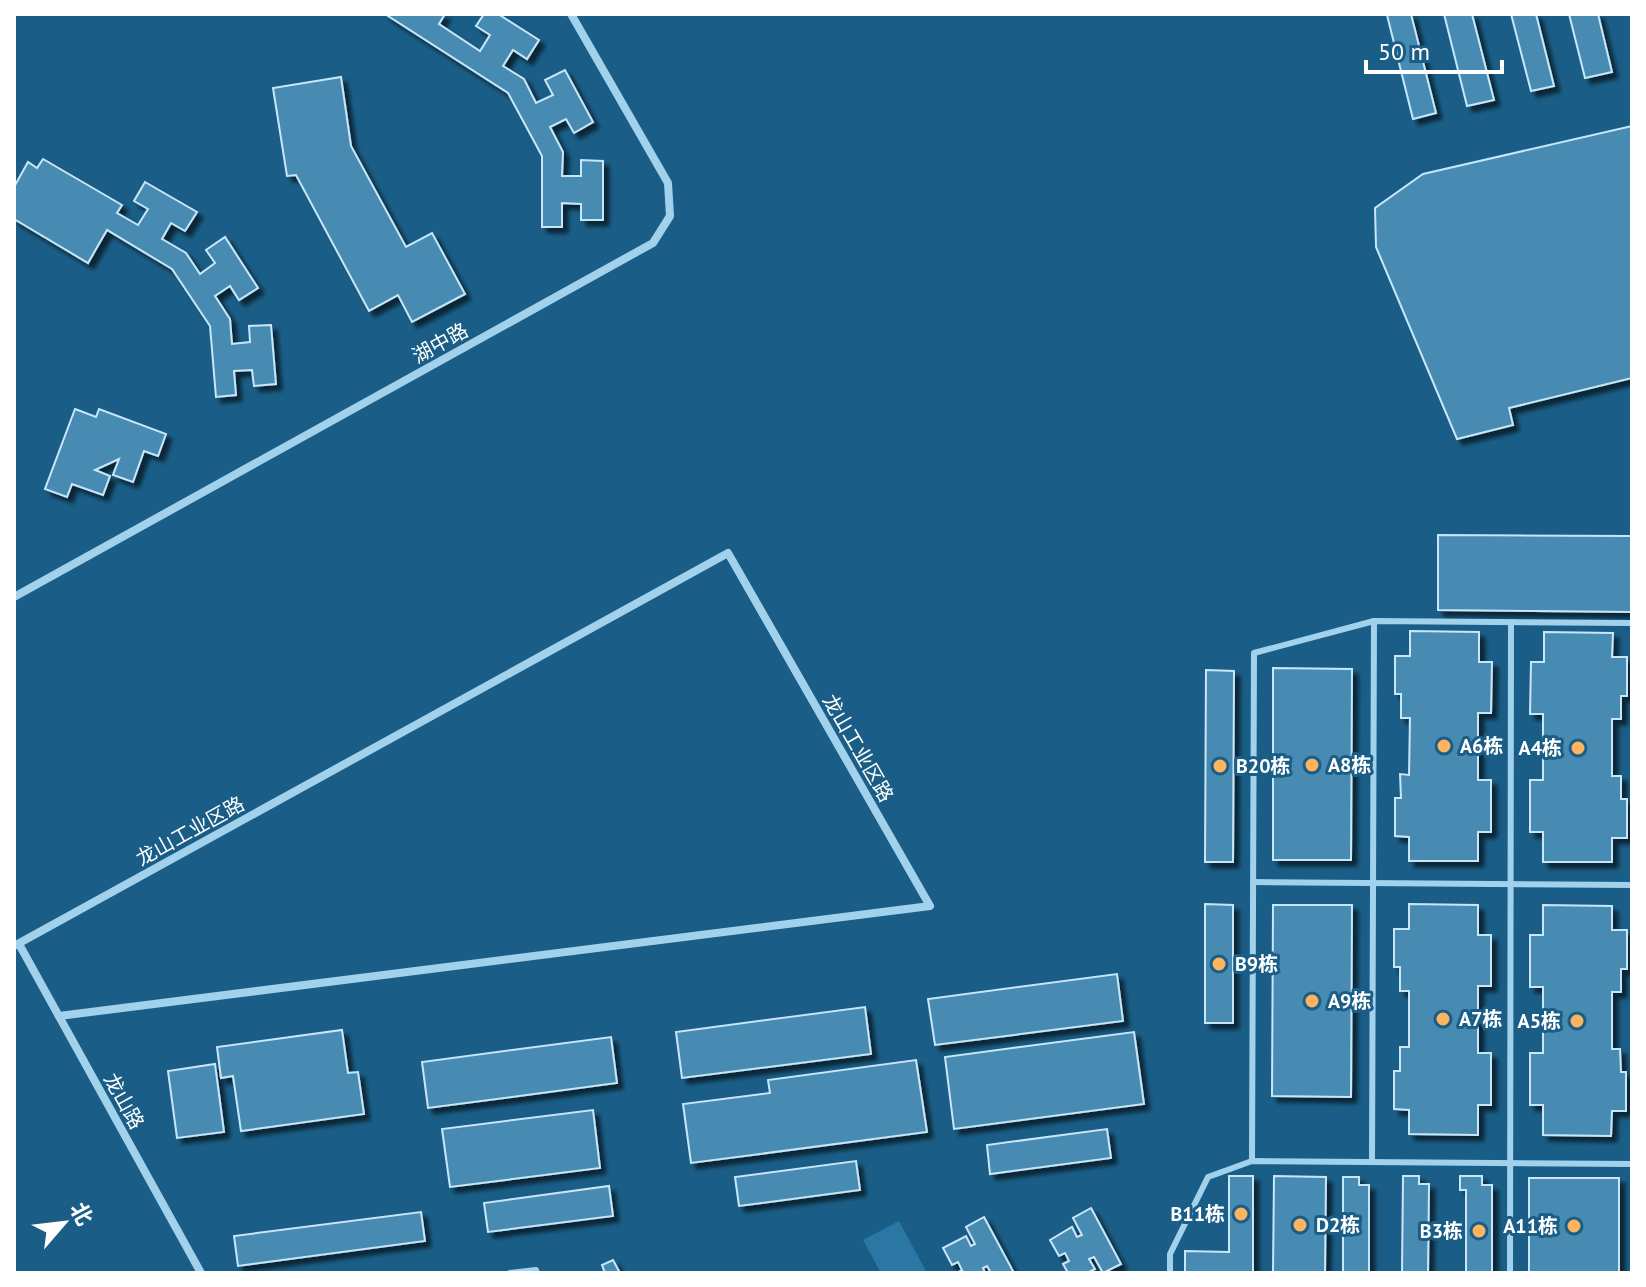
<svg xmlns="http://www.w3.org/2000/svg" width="1646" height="1287" font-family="'PT Sans','Noto Sans SC',sans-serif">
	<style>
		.green { fill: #2a77a4 }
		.building { fill: #478ab2; stroke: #c7e7f9; stroke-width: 2; filter: url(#shadow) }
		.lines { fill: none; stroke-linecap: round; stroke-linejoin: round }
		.lane { stroke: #a2d1ec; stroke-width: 6 }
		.street { stroke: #a2d1ec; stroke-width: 8 }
		.poi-dot { fill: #feb35e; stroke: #1a5e87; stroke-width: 3 }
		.labels { text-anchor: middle; stroke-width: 6; stroke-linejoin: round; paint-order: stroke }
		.street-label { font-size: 20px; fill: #fff; stroke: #1a5e87 }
		.poi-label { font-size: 20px; font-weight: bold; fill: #fff; stroke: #1a5e87; text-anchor: start }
	</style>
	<defs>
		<filter id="shadow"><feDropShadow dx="5.5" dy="5.5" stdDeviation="2" flood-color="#0009"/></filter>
	</defs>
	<rect width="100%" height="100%" fill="#1a5e87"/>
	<polygon class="green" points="899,1221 927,1273 881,1273 863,1240"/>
	<g class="building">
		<polygon points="385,14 445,14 439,24 480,51 490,35 476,26 484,14 498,14 539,40 527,59 513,50 503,66 524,79 536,103 553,95 545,80 565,70 593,122 574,133 566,119 550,127 563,152 562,176 581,176 581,160 603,161 603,220 581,220 581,204 562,203 562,227 542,227 542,156 508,93"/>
		<polygon points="1411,14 1436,113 1413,119 1387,15"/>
		<polygon points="1444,14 1472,14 1494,100 1467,106"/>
		<polygon points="1511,14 1536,14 1554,86 1531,91"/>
		<polygon points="1569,14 1598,14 1612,72 1585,78"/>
		<polygon points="341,77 351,146 406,247 432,233 465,294 412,322 398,295 369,311 296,175 287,176 273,88"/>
		<polygon points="1632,126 1632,378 1509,408 1513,425 1457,439 1376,247 1375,208 1423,174"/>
		<polygon points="43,159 122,205 117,213 138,225 148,209 134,201 145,182 197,212 185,231 171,223 162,239 186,253 200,274 215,263 206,250 225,237 258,288 239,300 230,286 215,296 230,319 232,344 250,342 249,326 271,325 276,384 254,386 252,370 234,371 236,395 216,397 210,326 172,269 107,230 88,263 14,219 14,187 28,162 37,168"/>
		<polygon points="75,409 96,417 99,409 166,434 158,456 144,451 133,482 113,475 119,459 95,470 110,476 103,495 72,484 67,497 45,489"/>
		<polygon points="1438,535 1632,536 1632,612 1438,610"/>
		<polygon points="1410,631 1479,632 1479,662 1492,662 1491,713 1478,713 1478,780 1491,780 1491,832 1478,832 1478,861 1409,861 1409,837 1395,836 1395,798 1401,798 1400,774 1409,775 1410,718 1401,718 1401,694 1395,694 1395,656 1410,656"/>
		<polygon points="1544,632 1613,633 1612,657 1627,657 1627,696 1621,696 1621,719 1612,719 1612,776 1621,776 1621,799 1627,799 1627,838 1612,838 1612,862 1543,862 1543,832 1530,832 1530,780 1543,780 1543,714 1530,714 1531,662 1544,662"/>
		<polygon points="1273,668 1352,669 1351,860 1273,860"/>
		<polygon points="1206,670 1234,671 1233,862 1205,862"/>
		<polygon points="1205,904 1233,905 1233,1023 1205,1023"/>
		<polygon points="1409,904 1478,905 1478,935 1491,935 1491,986 1478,986 1478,1053 1491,1053 1491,1105 1478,1105 1478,1135 1409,1134 1409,1110 1394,1109 1394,1071 1400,1071 1400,1047 1409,1047 1409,991 1400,991 1400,967 1394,967 1394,929 1409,929"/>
		<polygon points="1273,905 1352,905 1351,1097 1272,1096"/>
		<polygon points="1543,905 1612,906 1612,930 1627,930 1627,969 1621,969 1621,992 1612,992 1612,1049 1620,1049 1621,1072 1626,1072 1626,1111 1612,1111 1611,1136 1543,1135 1543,1105 1530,1105 1530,1053 1543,1053 1543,987 1530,987 1530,935 1543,935"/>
		<polygon points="1117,974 1123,1021 935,1045 928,999"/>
		<polygon points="865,1007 871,1054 682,1078 676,1032"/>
		<polygon points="342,1030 348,1073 358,1072 364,1114 241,1131 233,1076 221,1078 217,1047"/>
		<polygon points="1134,1032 1144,1104 954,1129 945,1057"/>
		<polygon points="611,1037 617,1083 428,1108 422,1062"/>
		<polygon points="916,1060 927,1132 691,1163 683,1104 770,1093 768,1080"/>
		<polygon points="215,1064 224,1132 177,1138 168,1071"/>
		<polygon points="593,1110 600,1168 450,1187 442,1129"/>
		<polygon points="1107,1129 1111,1158 990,1174 987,1145"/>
		<polygon points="856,1161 860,1190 739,1206 735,1177"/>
		<polygon points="1229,1176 1253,1176 1253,1273 1185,1273 1185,1251 1229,1252"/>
		<polygon points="1274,1176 1326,1177 1325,1273 1273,1273"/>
		<polygon points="1403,1176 1419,1176 1419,1184 1429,1184 1428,1273 1402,1273"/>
		<polygon points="1460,1176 1482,1176 1482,1185 1492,1185 1492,1273 1466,1273 1466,1190 1460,1190"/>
		<polygon points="1343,1177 1359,1177 1359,1185 1369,1185 1369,1273 1343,1273"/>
		<rect x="1529" y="1178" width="90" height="95"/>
		<polygon points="609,1186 613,1216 488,1232 484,1203"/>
		<polygon points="1091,1208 1121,1264 1103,1273 1094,1257 1089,1259 1095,1269 1087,1273 1068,1273 1063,1264 1069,1261 1065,1253 1059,1256 1050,1240 1072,1227 1077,1237 1082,1235 1073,1218"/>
		<polygon points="421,1212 425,1241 238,1266 234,1236"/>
		<polygon points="984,1217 1014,1273 991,1273 987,1266 983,1268 985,1273 957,1273 962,1270 958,1262 952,1265 943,1248 966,1236 971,1246 975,1244 966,1227"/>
		<polygon points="613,1260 620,1273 605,1273 602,1265"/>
	</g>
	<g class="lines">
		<g class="lane">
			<polyline points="1253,882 1632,885"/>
			<polyline points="1252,1161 1254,653 1374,621 1632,623"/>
			<polyline points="1372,1162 1374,621"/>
			<polyline points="510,1273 536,1270 537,1273"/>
			<polyline points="1170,1273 1170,1254 1208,1177 1252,1161 1632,1164"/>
			<polyline points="1510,1273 1511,622"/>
		</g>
		<g class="street">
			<polyline points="14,597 653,243 670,216 668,183 571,14"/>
			<polyline points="19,944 201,1273"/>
			<polyline points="14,946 728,553 930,906 59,1016"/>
		</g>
	</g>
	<g class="poi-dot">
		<circle cx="1444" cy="746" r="8"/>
		<circle cx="1578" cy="748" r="8"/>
		<circle cx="1312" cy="765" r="8"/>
		<circle cx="1220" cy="766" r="8"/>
		<circle cx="1219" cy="964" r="8"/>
		<circle cx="1312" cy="1001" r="8"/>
		<circle cx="1443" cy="1019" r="8"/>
		<circle cx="1577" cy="1021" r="8"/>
		<circle cx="1241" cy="1214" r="8"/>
		<circle cx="1300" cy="1225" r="8"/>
		<circle cx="1574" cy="1226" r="8"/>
		<circle cx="1479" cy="1231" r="8"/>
	</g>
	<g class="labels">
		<g class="street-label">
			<text transform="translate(440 343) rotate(-29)" y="7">湖中路</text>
			<text transform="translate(858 748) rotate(60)" y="7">龙山工业区路</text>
			<text transform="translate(190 831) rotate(-29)" y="7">龙山工业区路</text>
			<text transform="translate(124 1101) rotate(61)" y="7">龙山路</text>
		</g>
		<g class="poi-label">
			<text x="1460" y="753">A6栋</text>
			<text x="1562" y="755" text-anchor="end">A4栋</text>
			<text x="1328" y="772">A8栋</text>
			<text x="1236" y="773">B20栋</text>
			<text x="1235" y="971">B9栋</text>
			<text x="1328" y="1008">A9栋</text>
			<text x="1459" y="1026">A7栋</text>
			<text x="1561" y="1028" text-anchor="end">A5栋</text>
			<text x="1225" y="1221" text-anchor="end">B11栋</text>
			<text x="1316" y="1232">D2栋</text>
			<text x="1558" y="1233" text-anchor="end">A11栋</text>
			<text x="1463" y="1238" text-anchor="end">B3栋</text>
		</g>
	</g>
	<rect width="1646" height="1287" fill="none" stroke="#ffffff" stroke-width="32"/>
	<g transform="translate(64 1223) rotate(62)" stroke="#1a5e87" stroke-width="6" paint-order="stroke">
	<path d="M0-6L14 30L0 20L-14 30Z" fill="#ffffff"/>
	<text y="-12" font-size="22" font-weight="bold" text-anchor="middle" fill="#ffffff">北</text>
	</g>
	<path d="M1366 60v12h136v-12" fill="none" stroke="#ffffff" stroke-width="4"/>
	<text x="1378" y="60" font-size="24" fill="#ffffff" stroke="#1a5e87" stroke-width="6" paint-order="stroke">50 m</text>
</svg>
